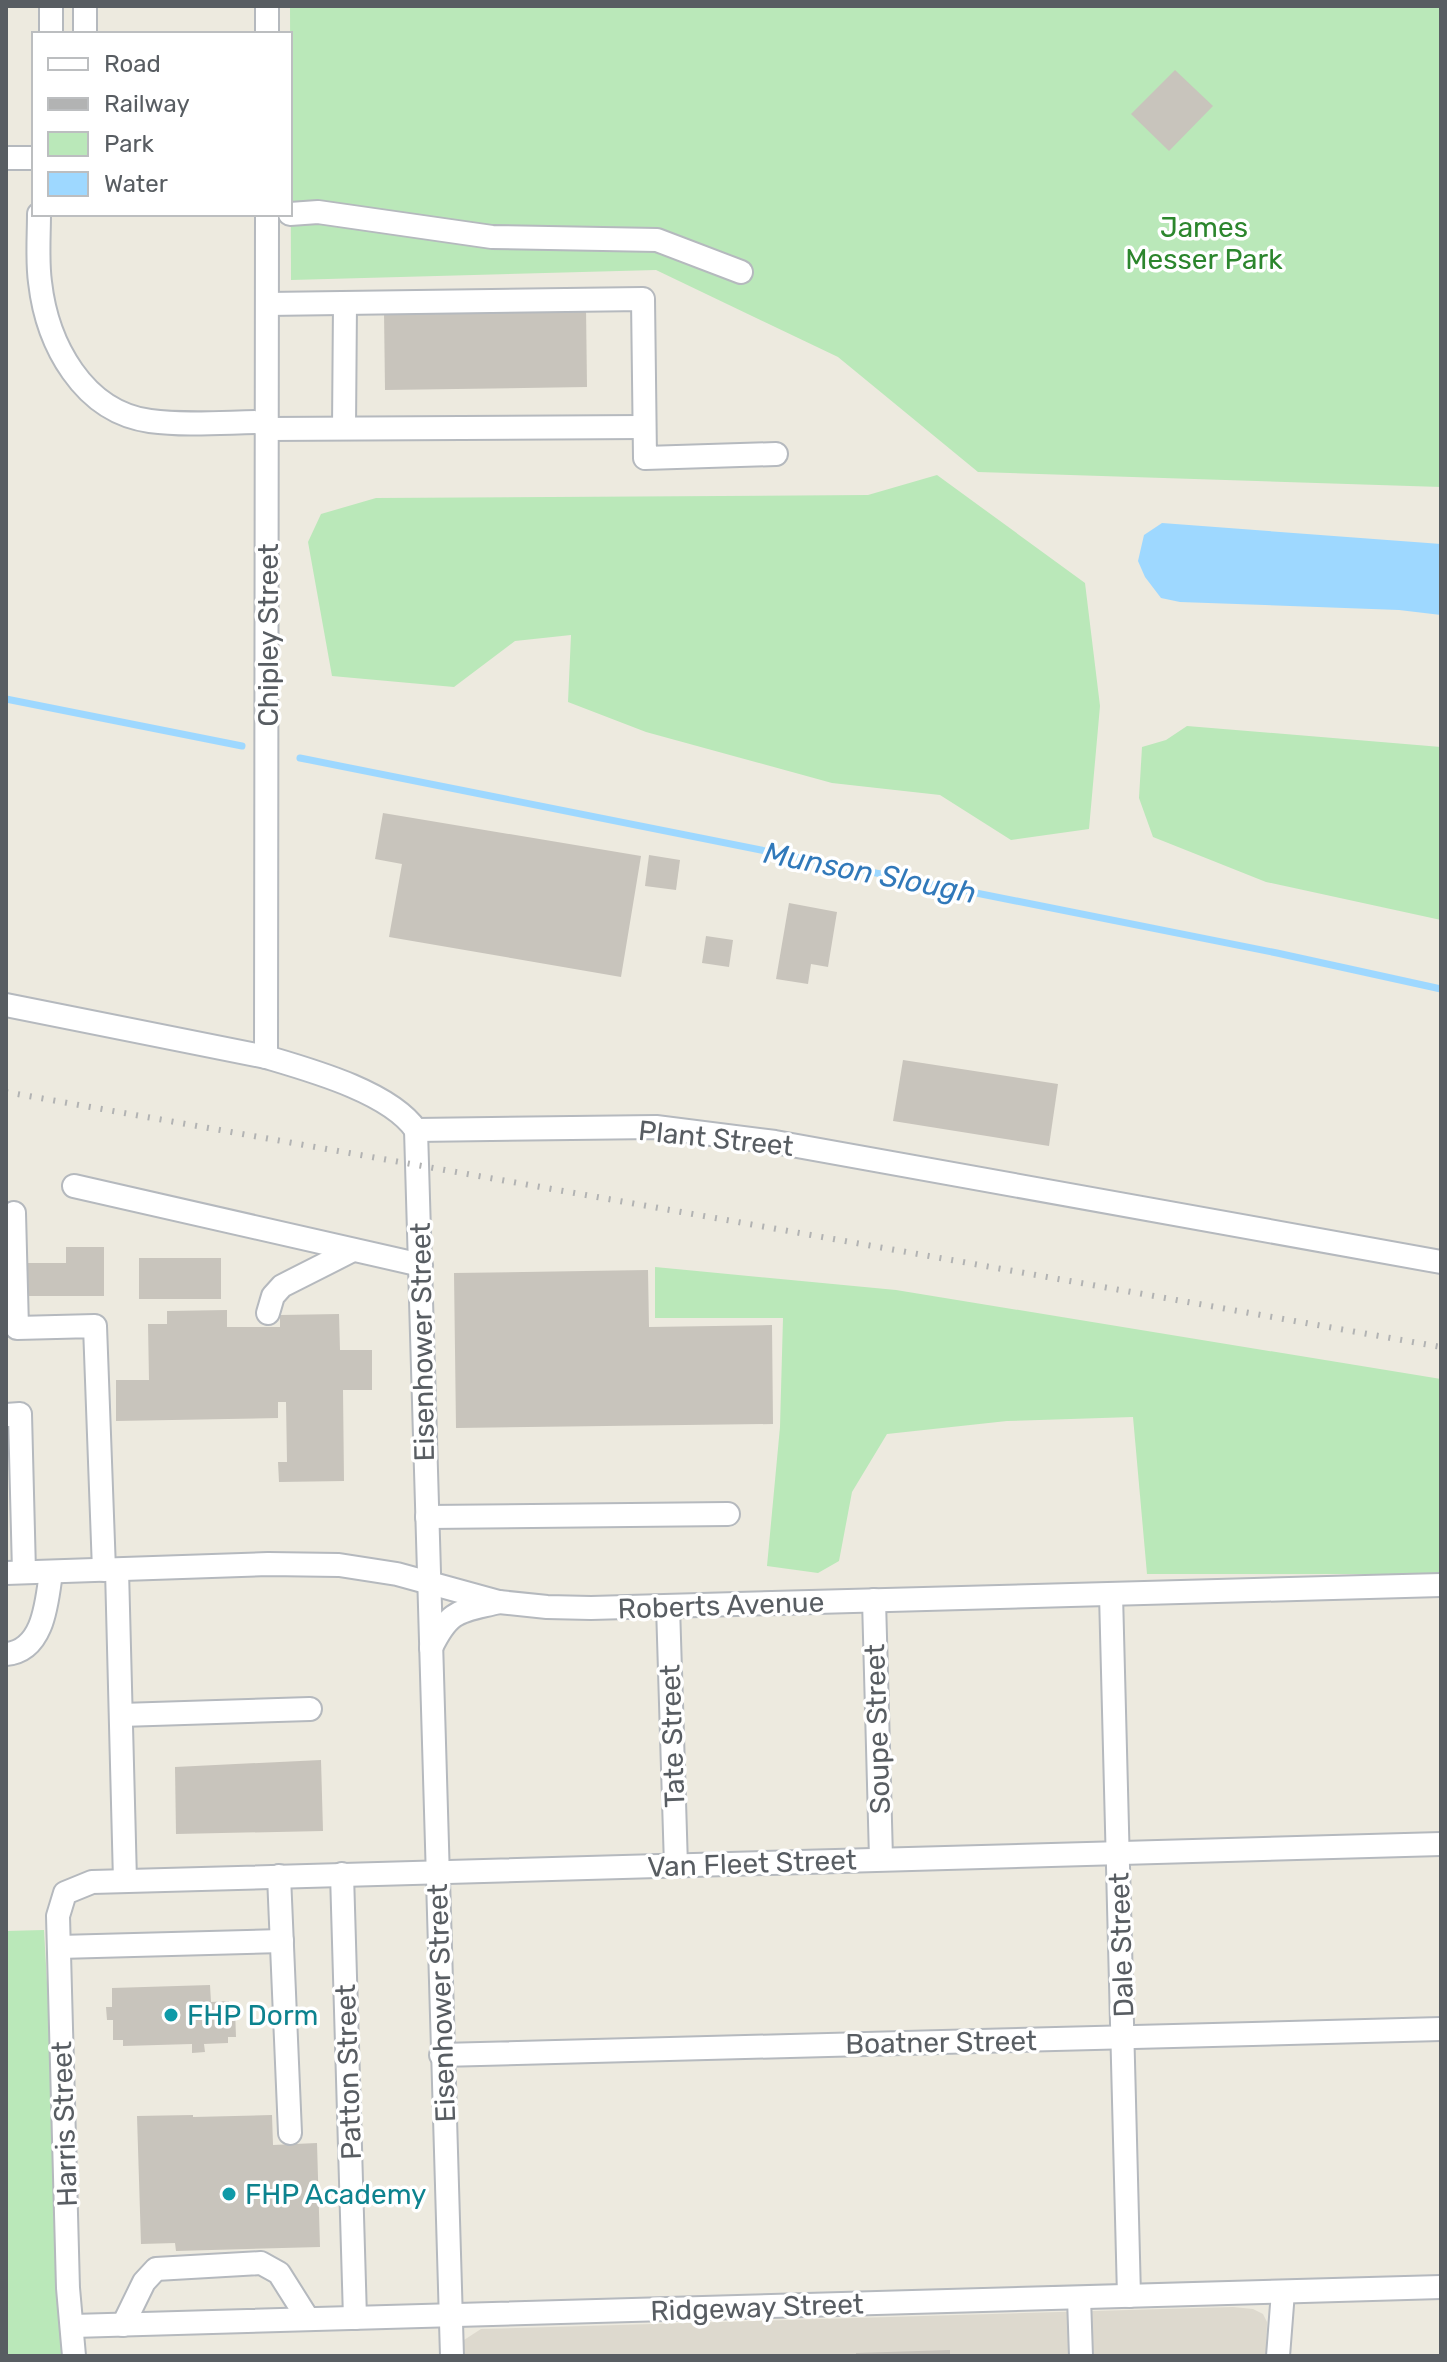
<svg xmlns="http://www.w3.org/2000/svg" width="1447" height="2362" font-family="Rubik,sans-serif">
	<style>
		.education { fill: #ddd9ce }
		.green { fill: #bae8b9 }
		.water { fill: #9ed8ff }
		.lines { fill: none; stroke-linecap: round; stroke-linejoin: round }
		.stream { stroke: #9ed8ff; stroke-width: 7 }
		.building { fill: #c8c4bc }
		.minor-casing { stroke: #b5b9be; stroke-width: 26 }
		.minor { stroke: #fff; stroke-width: 22 }
		.rail { stroke: #b2b3b3; stroke-width: 6; stroke-dasharray: 2 10; stroke-linecap: butt }
		.culture-dot { fill: #0f9aa8; stroke: #fff; stroke-width: 3 }
		.labels { text-anchor: middle; stroke-width: 7; stroke-linejoin: round; paint-order: stroke }
		.park-label { font-size: 28px; fill: #2c862d; stroke: #fff }
		.street-label { font-size: 28px; fill: #585d62; stroke: #fff }
		.culture-label { font-size: 28px; fill: #0d838f; stroke: #fff; text-anchor: start }
		.water-label { font-size: 30px; font-style: italic; fill: #3179ba; stroke: #fff }
	</style>
	<rect width="100%" height="100%" fill="#edeadf"/>
	<polygon class="education" points="1233,2307 1253,2309 1263,2314 1267,2322 1266,2356 464,2356 464,2340 481,2329"/>
	<g class="green">
		<polygon points="290,6 1441,6 1441,487 978,472 838,357 656,270 291,280"/>
		<polygon points="937,475 1085,583 1100,706 1089,829 1011,840 940,795 832,783 646,732 568,702 571,635 515,641 454,687 332,676 308,542 321,514 376,498 868,495"/>
		<polygon points="1187,726 1441,747 1441,920 1266,882 1153,837 1139,798 1142,747 1166,740"/>
		<polygon points="655,1267 896,1290 1441,1379 1441,1574 1147,1574 1133,1417 1007,1421 887,1434 852,1492 839,1561 818,1573 767,1566 780,1427 783,1318 655,1318"/>
		<polygon points="44,1930 68,2356 6,2356 6,1931"/>
	</g>
	<polygon class="water" points="1162,523 1441,544 1441,615 1399,610 1180,602 1161,598 1145,577 1138,561 1144,535"/>
	<g class="lines">
		<g class="stream">
			<polyline points="6,699 242,746"/>
			<polyline points="300,758 1277,953 1441,989"/>
		</g>
	</g>
	<g class="building">
		<polygon points="1175,70 1213,106 1169,151 1131,114"/>
		<polygon points="586,307 587,387 385,390 384,311"/>
		<polygon points="383,813 641,856 621,977 389,937 402,864 375,859"/>
		<polygon points="649,855 680,860 676,890 645,886"/>
		<polygon points="789,903 837,912 828,967 811,964 808,984 776,979"/>
		<polygon points="706,936 733,940 729,967 702,963"/>
		<polygon points="903,1060 1058,1084 1049,1146 893,1121"/>
		<polygon points="66,1247 104,1247 104,1296 28,1296 28,1263 66,1263"/>
		<rect x="139" y="1258" width="82" height="41"/>
		<polygon points="648,1270 649,1327 772,1325 773,1424 456,1428 454,1273"/>
		<polygon points="227,1310 227,1327 280,1327 280,1315 339,1314 340,1350 372,1350 372,1390 343,1390 344,1481 279,1482 278,1462 287,1462 286,1402 278,1402 278,1418 116,1421 116,1380 149,1380 148,1324 167,1324 167,1311"/>
		<polygon points="321,1760 323,1831 176,1834 175,1767"/>
		<polygon points="210,1985 211,2002 229,2001 229,2009 235,2009 236,2037 228,2037 228,2043 204,2044 205,2052 192,2053 192,2044 123,2046 123,2040 113,2040 113,2020 107,2020 106,2007 112,2007 112,1988"/>
		<polygon points="193,2115 193,2117 272,2115 273,2145 317,2143 320,2247 176,2251 175,2243 141,2244 137,2116"/>
		<polygon points="950,2350 950,2356 856,2356 856,2353"/>
	</g>
	<g class="lines">
		<g class="minor-casing">
			<g id="minor">
				<polyline points="85,6 85,34"/>
				<polyline points="267,6 267,34"/>
				<polyline points="51,34 51,6"/>
				<polyline points="6,158 34,158"/>
				<path d="M 39,214 C 39,236 37,260 40,282 C 47,344 83,412 150,421 C 188,426 229,422 267,422"/>
				<polyline points="290,214 318,212 492,237 657,240 741,272"/>
				<polyline points="267,304 643,299 645,458 776,454"/>
				<polyline points="344,428 345,303"/>
				<polyline points="267,429 644,427"/>
				<path d="M 6,1005 L 266,1057 C 310,1070 390,1092 416,1130"/>
				<polyline points="266,1057 267,214"/>
				<polyline points="416,1130 452,2356"/>
				<polyline points="416,1130 656,1127 775,1142 1441,1262"/>
				<polyline points="74,1186 421,1265"/>
				<polyline points="14,1213 17,1328 95,1326 104,1570"/>
				<polyline points="268,1313 273,1296 282,1286 353,1250"/>
				<polyline points="6,1415 20,1414 24,1572"/>
				<polyline points="427,1517 728,1514"/>
				<polyline points="117,1570 125,1881"/>
				<polyline points="6,1573 268,1564 339,1565 397,1574 499,1602 547,1607 591,1608 1441,1585"/>
				<polyline points="1111,1594 1129,2296"/>
				<polyline points="874,1600 881,1858"/>
				<polyline points="668,1606 676,1866"/>
				<path d="M 431,1648 C 450,1609 459,1612 499,1602"/>
				<path d="M 6,1654 C 44,1651 47,1601 51,1572"/>
				<polyline points="121,1715 310,1709"/>
				<polyline points="342,1874 355,2318"/>
				<polyline points="279,1876 290,2133"/>
				<polyline points="59,1947 282,1941"/>
				<polyline points="441,2055 1441,2029"/>
				<polyline points="1079,2298 1081,2356"/>
				<polyline points="123,2325 144,2282 156,2269 261,2263 279,2273 308,2319"/>
				<polyline points="73,2326 1441,2287"/>
				<polyline points="74,2356 68,2288 58,1916 65,1893 92,1882 1441,1844"/>
				<polyline points="1278,2356 1283,2292"/>
			</g>
		</g>
		<use href="#minor" class="minor"/>
		<polyline class="rail" points="6,1092 1441,1347"/>
	</g>
	<g class="culture-dot">
		<circle cx="171" cy="2015" r="8"/>
		<circle cx="229" cy="2194" r="8"/>
	</g>
	<g class="labels">
		<g class="park-label">
			<text x="1204" y="237">James<tspan x="1204" dy="32">Messer Park</tspan></text>
		</g>
		<g class="street-label">
			<text transform="translate(268 635) rotate(-90)" y="10">Chipley Street</text>
			<text transform="translate(716 1138) rotate(6)" y="10">Plant Street</text>
			<text transform="translate(422 1342) rotate(-91)" y="10">Eisenhower Street</text>
			<text transform="translate(721 1605) rotate(-2)" y="10">Roberts Avenue</text>
			<text transform="translate(877 1729) rotate(-92)" y="10">Soupe Street</text>
			<text transform="translate(672 1736) rotate(-92)" y="10">Tate Street</text>
			<text transform="translate(752 1863) rotate(-2)" y="10">Van Fleet Street</text>
			<text transform="translate(1121 1945) rotate(-92)" y="10">Dale Street</text>
			<text transform="translate(441 2003) rotate(-92)" y="10">Eisenhower Street</text>
			<text transform="translate(941 2042) rotate(-1)" y="10">Boatner Street</text>
			<text transform="translate(348 2072) rotate(-92)" y="10">Patton Street</text>
			<text transform="translate(64 2124) rotate(-92)" y="10">Harris Street</text>
			<text transform="translate(757 2307) rotate(-2)" y="10">Ridgeway Street</text>
		</g>
		<g class="culture-label">
			<text x="187" y="2025">FHP Dorm</text>
			<text x="245" y="2204">FHP Academy</text>
		</g>
		<g class="water-label">
			<text transform="translate(870 873) rotate(11)" y="10">Munson Slough</text>
		</g>
	</g>
	<rect width="1447" height="2362" fill="none" stroke="#585d62" stroke-width="16"/>
	<rect x="32" y="32" width="260" height="184" fill="#ffffff" stroke="#bcbec0" stroke-width="2"/>
	<rect x="48" y="58" width="40" height="12" fill="#ffffff" stroke="#bcbec0" stroke-width="2"/>
	<text x="104" y="72" font-size="24" fill="#585d62">Road</text>
	<rect x="48" y="98" width="40" height="12" fill="#b2b3b3" stroke="#bcbec0" stroke-width="2"/>
	<text x="104" y="112" font-size="24" fill="#585d62">Railway</text>
	<rect x="48" y="132" width="40" height="24" fill="#bae8b9" stroke="#bcbec0" stroke-width="2"/>
	<text x="104" y="152" font-size="24" fill="#585d62">Park</text>
	<rect x="48" y="172" width="40" height="24" fill="#9ed8ff" stroke="#bcbec0" stroke-width="2"/>
	<text x="104" y="192" font-size="24" fill="#585d62">Water</text>
</svg>
